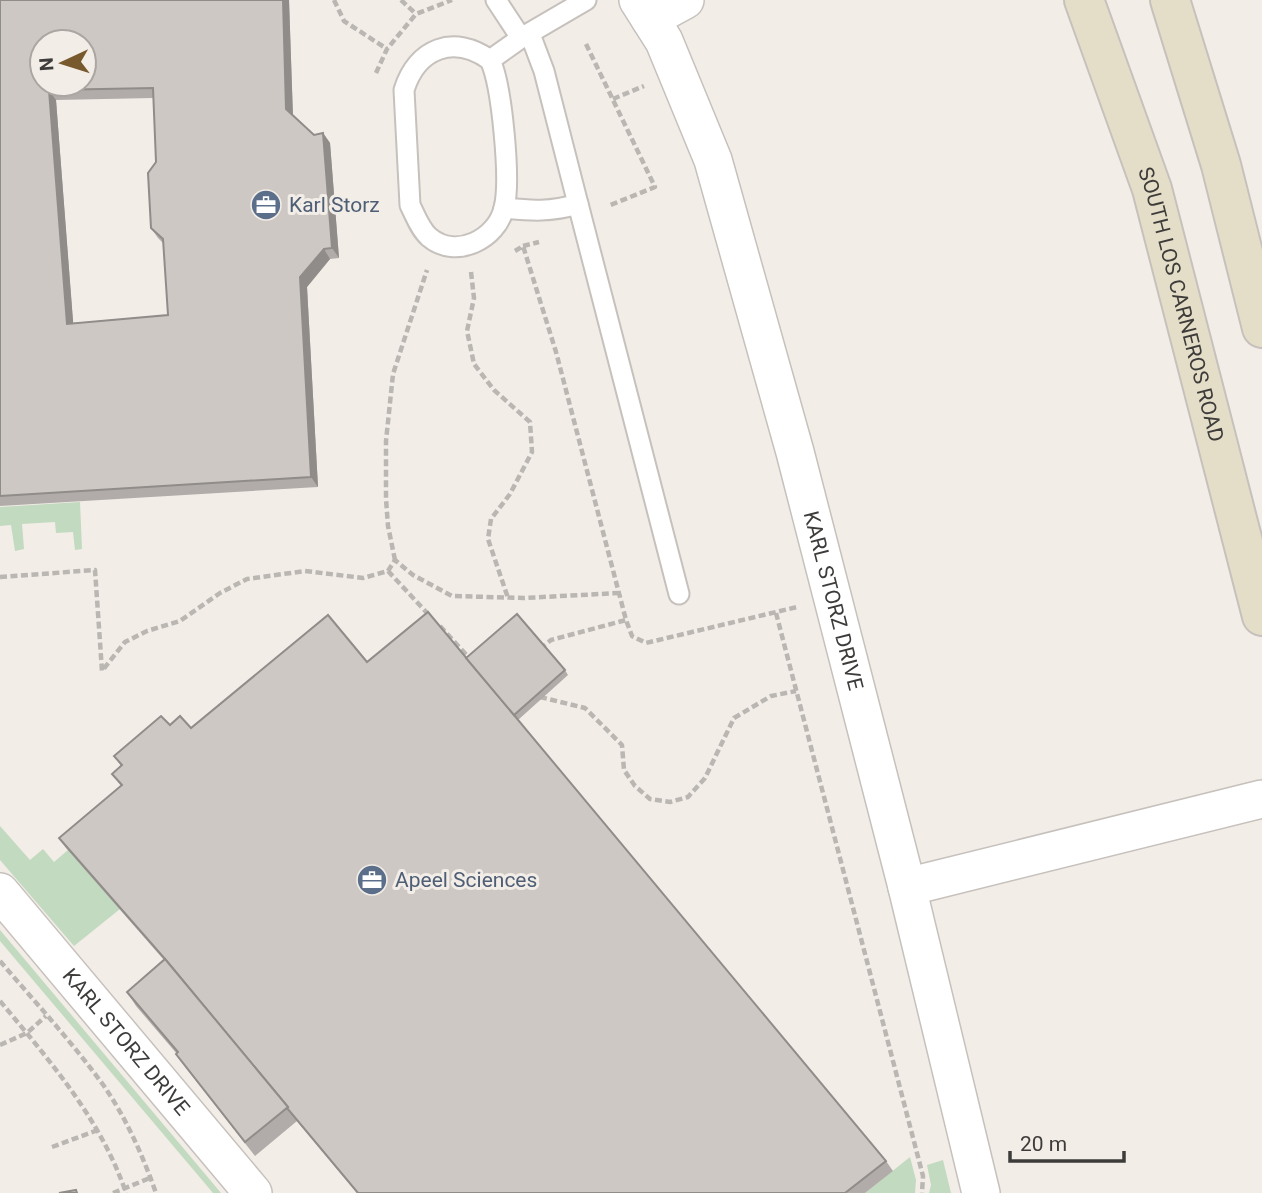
<svg xmlns="http://www.w3.org/2000/svg" width="1262" height="1193" font-family="Roboto,sans-serif">
	<style>
		.green { fill: #c2dabf }
		.lines { fill: none; stroke-linecap: round; stroke-linejoin: round }
		.service-casing { stroke: #c6c1bc; stroke-width: 23 }
		.minor-casing { stroke: #c6c1bc; stroke-width: 40 }
		.secondary-casing { stroke: #c6c1bc; stroke-width: 42 }
		.path { stroke: #bab6b2; stroke-width: 4.5; stroke-dasharray: 7 3.5; stroke-linecap: butt }
		.service { stroke: #fff; stroke-width: 19 }
		.minor { stroke: #fff; stroke-width: 37 }
		.secondary { stroke: #e4dec8; stroke-width: 38 }
		.wall { fill: #b1aca9; fill-rule: evenodd }
		.shaded-wall { fill: #908c89 }
		.building { fill: #cec8c4; stroke: #908c89; stroke-width: 2; fill-rule: evenodd }
		.labels { text-anchor: middle; stroke-width: 6; stroke-linejoin: round; paint-order: stroke }
		.service-label { font-size: 21px; fill: #4e5e75; stroke: #f3ede8; text-anchor: start }
		.street-label { font-size: 21px; fill: #3e3c3a; stroke: #f3ede8 }
	</style>
	<rect width="100%" height="100%" fill="#f3ede8"/>
	<g class="green">
		<polygon points="80,502 82,549 75,550 73,532 56,533 55,522 22,524 24,549 15,551 11,525 0,526 0,507"/>
		<polygon points="0,826 30,860 43,849 54,862 68,850 120,909 74,946 0,860"/>
		<polygon points="0,930 221,1193 213,1193 0,941"/>
		<polygon points="910,1157 916,1180 915,1193 865,1193"/>
		<polygon points="943,1160 951,1193 929,1193 931,1185 927,1165"/>
	</g>
	<g class="lines">
		<g class="service-casing">
			<g id="service">
				<polyline points="496,0 521,38 586,0"/>
				<path d="M 490,60 C 502,85 511,181 504,208 C 497,239 456,260 429,237 C 420,229 415,215 410,205 L 404,90 C 417,48 454,34 490,60 L 521,38"/>
				<polyline points="578,204 679,594"/>
				<path d="M 504,208 C 532,211 551,212 578,204 L 544,71 L 530,34"/>
			</g>
		</g>
		<g class="minor-casing">
			<g id="minor">
				<path id="s1" d="M 638,0 L 664,41 L 713,160 L 795,452 L 907,887 L 981,1193"/>
				<polyline points="650,19 685,0"/>
				<polyline points="907,887 1262,799"/>
				<path id="s2" d="M 0,892 L 253,1193"/>
			</g>
		</g>
		<g class="secondary-casing">
			<g id="secondary">
				<path id="s3" d="M 1084,0 L 1152,189 L 1262,616"/>
				<polyline points="1170,0 1221,165 1262,328"/>
			</g>
		</g>
		<g class="path">
			<polyline points="334,0 344,21 387,49"/>
			<polyline points="401,0 416,14"/>
			<polyline points="586,44 655,187 608,206"/>
			<polyline points="376,73 387,49 416,14 452,0"/>
			<polyline points="613,99 644,86"/>
			<polyline points="523,246 539,242"/>
			<polyline points="515,251 523,246 556,352 626,620 632,636 646,643 797,607"/>
			<polyline points="471,272 474,298 467,331 474,364 494,390 530,422 532,452 510,494 491,519 488,539 508,598"/>
			<polyline points="395,560 388,526 386,499 386,441 393,374 427,270"/>
			<polyline points="388,571 429,615"/>
			<polyline points="0,577 95,570 102,671 125,642 147,631 180,621 220,593 247,579 305,571 363,578 388,571 395,560 413,575 452,596 524,598 619,593"/>
			<polyline points="776,613 923,1176 922,1193"/>
			<polyline points="440,626 472,661"/>
			<polyline points="540,649 551,640 626,620"/>
			<polyline points="540,697 585,708 622,745 624,770 635,786 650,799 670,802 688,797 705,778 734,718 771,696 796,691"/>
			<path d="M 0,961 C 35,1002 72,1042 104,1086 C 126,1118 143,1156 156,1193"/>
			<path d="M 0,1001 C 49,1060 101,1119 126,1193"/>
			<polyline points="0,1045 27,1033 46,1016"/>
			<polyline points="52,1147 98,1130"/>
			<polyline points="113,1193 150,1178"/>
		</g>
		<use href="#service" class="service"/>
		<use href="#minor" class="minor"/>
		<use href="#secondary" class="secondary"/>
	</g>
	<g class="wall">
		<path d="M 0,0 L 289,0 L 293,115 L 314,135 L 323,133 L 330,143 L 339,258 L 330,259 L 307,287 L 318,487 L 0,506 ZM 153,98 L 156,162 L 151,228 L 158,238 L 163,243 L 168,315 L 73,323 L 56,100 Z"/>
		<polygon points="466,658 565,670 568,675 518,720 886,1161 893,1171 865,1193 357,1193 297,1121 255,1156 186,1068 177,1054 136,1006 127,992 164,960 66,848 59,838 121,786 112,774 121,766 114,756 170,725 191,728 367,662"/>
	</g>
	<g class="shaded-wall">
		<polygon points="283,0 289,0 293,119 286,109"/>
		<polygon points="49,90 56,100 74,333 67,324"/>
		<polygon points="323,133 330,143 339,258 332,248"/>
		<polygon points="324,249 330,259 307,287 318,487 311,477 300,277"/>
	</g>
	<g class="building">
		<path d="M 0,0 L 283,0 L 286,109 L 314,135 L 323,133 L 332,248 L 324,249 L 300,277 L 311,477 L 0,496 ZM 42,42 L 84,42 L 84,84 L 42,84 ZM 153,88 L 156,162 L 148,173 L 151,228 L 163,239 L 168,315 L 67,324 L 49,90 Z"/>
		<polygon points="428,612 886,1161 845,1193 358,1193 287,1108 288,1107 165,959 59,838 122,785 112,774 122,765 114,756 161,716 170,725 180,716 191,728 328,615 367,662"/>
		<polygon points="517,614 565,670 514,715 466,658"/>
		<polygon points="165,959 288,1107 245,1142 176,1054 178,1052 127,992"/>
		<polygon points="76,1190 77,1193 59,1193"/>
	</g>
	<defs>
		<g id="office-disc" transform="scale(1.575)"><circle r="9.5" fill="#5c6f8a" stroke="#f3ede8"/><path d="M-6-3h4V-5.5h4V-3h4V5H-6ZM-1-4.5V-3h2v-1.5ZM-6 0V1H6V0Z" fill="#fff"/></g>
	</defs>
	<g fill-rule="evenodd">
		<use href="#office-disc" x="266" y="205"/>
		<use href="#office-disc" x="372" y="880"/>
	</g>
	<g class="labels">
		<g class="service-label">
			<text x="289" y="212">Karl Storz</text>
			<text x="395" y="887">Apeel Sciences</text>
		</g>
		<g class="street-label">
			<text dy="7" stroke="none"><textPath href="#s3" startOffset="320">SOUTH LOS CARNEROS ROAD</textPath></text>
			<text dy="7" stroke="none"><textPath href="#s1" startOffset="634">KARL STORZ DRIVE</textPath></text>
			<text dy="7" stroke="none"><textPath href="#s2" startOffset="196">KARL STORZ DRIVE</textPath></text>
		</g>
	</g>
	<g transform="translate(63 63) rotate(266)"><circle r="33" fill="#f3ede8" stroke="#aba6a2" stroke-width="2"/>
	<path d="M0-5L12 26L0 18L-12 26Z" fill="#77592d"/>
	<text y="-10" font-size="19" font-weight="bold" text-anchor="middle" fill="#3e3c3a">N</text>
	</g>
	<path d="M1010 1151v10h114v-10" fill="none" stroke="#3e3c3a" stroke-width="3.5"/>
	<text x="1020" y="1151" font-size="21" fill="#3e3c3a" stroke="#f3ede8" stroke-width="5" paint-order="stroke">20 m</text>
</svg>
